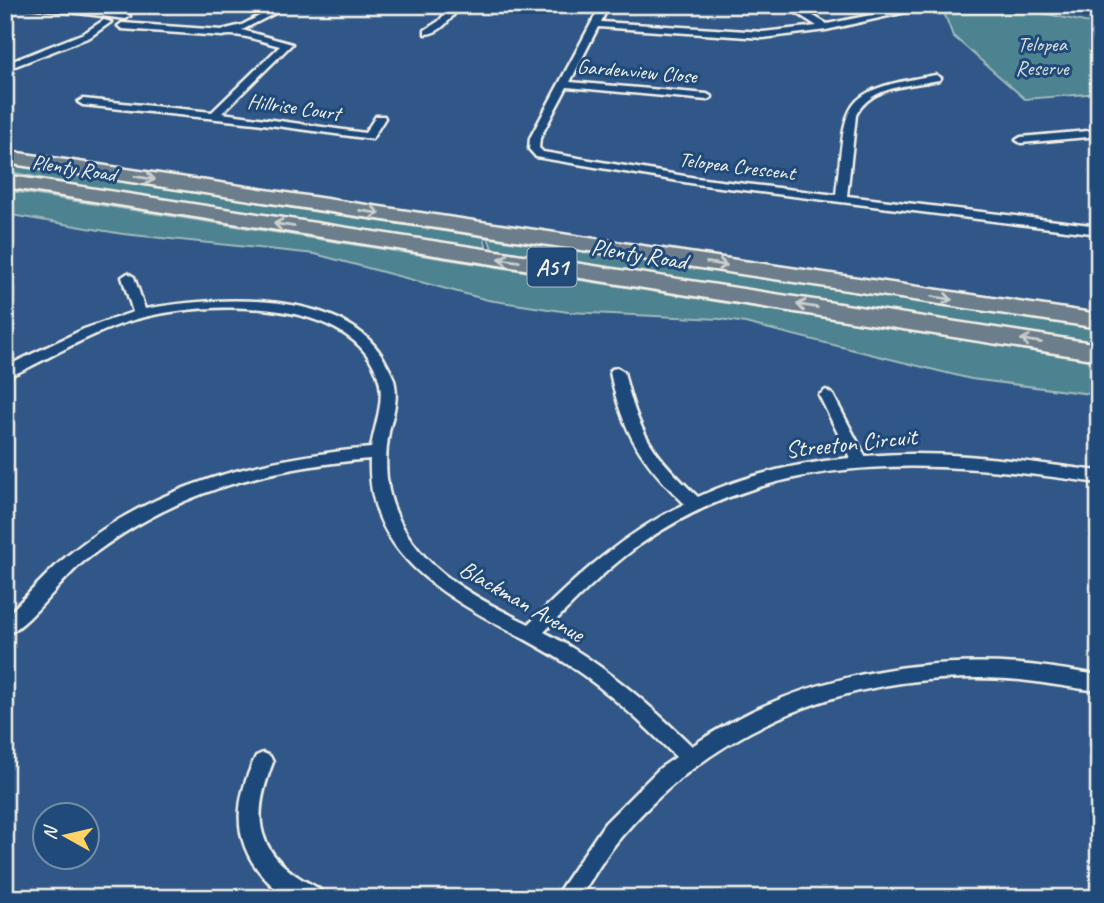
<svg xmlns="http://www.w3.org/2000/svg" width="1104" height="903" font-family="Caveat,sans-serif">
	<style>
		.green { fill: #4d8290; stroke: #a0babc; stroke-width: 2 }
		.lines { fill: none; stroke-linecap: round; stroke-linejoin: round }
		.street-casing { stroke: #f4f1e8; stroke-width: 5 }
		.highway-casing { stroke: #f4f1e8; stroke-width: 5 }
		.street { fill: #1f4a7a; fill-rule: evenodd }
		.highway { fill: #6c7d8b; fill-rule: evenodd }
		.oneway { stroke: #cbcecc }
		.labels { text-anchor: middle; stroke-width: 6; stroke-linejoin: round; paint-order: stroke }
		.far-park-label { font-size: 21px; fill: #dbe0db; stroke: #1f4a7a }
		.far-street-label { font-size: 21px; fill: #f4f1e8; stroke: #1f4a7a }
		.shield { fill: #1f4a7a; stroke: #b4bfc7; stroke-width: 2 }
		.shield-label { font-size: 23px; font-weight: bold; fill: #f4f1e8 }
		.street-label { font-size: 24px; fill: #f4f1e8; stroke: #1f4a7a }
	</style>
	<rect width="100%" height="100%" fill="#305787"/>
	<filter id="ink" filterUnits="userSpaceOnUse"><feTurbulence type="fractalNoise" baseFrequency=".0143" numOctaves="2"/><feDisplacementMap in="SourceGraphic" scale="14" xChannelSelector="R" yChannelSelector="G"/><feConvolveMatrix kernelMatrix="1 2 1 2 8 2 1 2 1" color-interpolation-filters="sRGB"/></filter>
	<g filter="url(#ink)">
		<g class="green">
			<polygon points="964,5 1004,5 1099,25 1099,93 1025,99 953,36 943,10"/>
			<polygon points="5,164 484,236 487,249 87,187 5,171"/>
			<polygon points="5,190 1099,361 1099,395 971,379 745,323 720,319 568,312 488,300 315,254 123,234 5,214"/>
			<polygon points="488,237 1099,329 1099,344 526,255 492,249"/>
		</g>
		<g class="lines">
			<g class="street-casing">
				<g id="street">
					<polygon points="12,5 44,5 126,13 130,16 126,19"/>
					<path d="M 280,5 L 291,5 L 242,30 L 292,44 L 222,113 L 365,133 L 376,116 L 384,116 L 385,118 L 372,139 L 255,123 L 83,105 L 78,102 L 83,99 L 212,112 L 280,46 C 263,42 238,32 222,36 L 122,29 L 118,26 L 122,23 L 222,30 L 242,25 Z"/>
					<path d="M 452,5 L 461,5 C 452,17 441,34 425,34 L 425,30 L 439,21 Z"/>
					<path d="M 601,5 L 609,5 L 601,22 L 763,32 L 817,26 L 784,5 L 795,5 L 827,24 L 919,5 L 937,5 L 826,30 L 763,38 L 598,27 L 570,82 L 707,94 L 712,97 L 707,100 L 567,87 L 540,138 L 539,148 L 543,152 L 696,178 L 836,195 C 848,101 835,92 936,75 L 941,78 L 939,80 C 910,86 871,85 856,115 L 847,196 L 1099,226 L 1099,234 L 696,184 L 536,157 L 529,149 L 530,138 Z"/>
					<polygon points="104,20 111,22 90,37 5,70 5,64 84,33"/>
					<polygon points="1099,130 1099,136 1021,143 1016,140 1021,137"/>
					<path d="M 128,273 L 134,277 L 145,309 C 214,296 346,288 385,361 C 389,369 394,376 395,385 C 398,401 392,417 389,432 C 384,460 385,489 397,515 C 421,571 478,599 529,624 C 576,577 624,533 685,504 C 641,462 622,431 610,372 L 612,369 L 617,368 L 624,372 C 638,433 653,455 698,497 C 744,475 799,463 850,458 L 819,395 L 826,390 L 833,395 L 865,456 C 943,449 1021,461 1099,471 L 1099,483 C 937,460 779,446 638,546 C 604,571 574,602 544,632 C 600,661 647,702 692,746 C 786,681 905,656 1019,664 C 1045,666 1072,671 1099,675 L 1099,691 C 1073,688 1046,683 1020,680 C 866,667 722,718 621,837 C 605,855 593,878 579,898 L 554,898 L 605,823 L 660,768 L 676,757 C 643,724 609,692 570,666 C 490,613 365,579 370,459 C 259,469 171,493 83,562 C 62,579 27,628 5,635 L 5,617 C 26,597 45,575 67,556 C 154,484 260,458 371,448 C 374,427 385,402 379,380 C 356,292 193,300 127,322 C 100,331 74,344 49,357 C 35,364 20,373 5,377 L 5,367 L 84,329 L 133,312 L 122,277 Z"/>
					<path d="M 263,753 L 270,756 L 273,762 C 254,811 252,847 300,878 C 310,885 321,886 325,898 C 315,898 303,899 293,898 C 282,896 270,884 263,876 C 230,839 236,797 256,756 Z"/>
				</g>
			</g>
			<g class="highway-casing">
				<g id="highway">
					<polygon points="5,151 1099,314 1099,328 5,163"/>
					<polygon points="5,175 1099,344 1099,360 5,187"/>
				</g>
			</g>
			<use href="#street" class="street"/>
			<use href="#highway" class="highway"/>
		</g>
		<defs><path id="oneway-shaft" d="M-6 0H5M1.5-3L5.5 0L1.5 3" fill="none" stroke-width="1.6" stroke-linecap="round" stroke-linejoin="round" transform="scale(1.75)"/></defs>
		<g class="oneway">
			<use href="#oneway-shaft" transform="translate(145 178) rotate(9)"/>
			<use href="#oneway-shaft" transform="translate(370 212) rotate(9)"/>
			<use href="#oneway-shaft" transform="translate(284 225) rotate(-171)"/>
			<use href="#oneway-shaft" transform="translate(509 260) rotate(-171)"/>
			<use href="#oneway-shaft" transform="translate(717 264) rotate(9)"/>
			<use href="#oneway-shaft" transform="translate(942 298) rotate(9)"/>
			<use href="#oneway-shaft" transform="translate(807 306) rotate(-171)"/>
			<use href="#oneway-shaft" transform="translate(1031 341) rotate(-171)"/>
		</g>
	</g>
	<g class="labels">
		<g class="far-park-label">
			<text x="1042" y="51">Telopea<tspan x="1042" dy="24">Reserve</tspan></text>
		</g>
		<g class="far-street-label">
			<text transform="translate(637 71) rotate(5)" y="7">Gardenview Close</text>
			<text transform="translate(294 107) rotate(8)" y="7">Hillrise Court</text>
			<text transform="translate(737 166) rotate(7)" y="7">Telopea Crescent</text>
			<text transform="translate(74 168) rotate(9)" y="7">Plenty Road</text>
		</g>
		<rect class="shield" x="527.5" y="247.5" width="49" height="39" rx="5"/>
		<g class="shield-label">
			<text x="552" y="275">A51</text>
		</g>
		<g class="street-label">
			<text transform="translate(639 254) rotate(9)" y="8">Plenty Road</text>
			<text transform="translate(851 443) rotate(-6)" y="8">Streeton Circuit</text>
			<text transform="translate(522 601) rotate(30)" y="8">Blackman Avenue</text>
		</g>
	</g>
	<rect width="1104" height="903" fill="none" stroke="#1f4a7a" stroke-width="28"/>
	<rect x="14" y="14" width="1076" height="875" fill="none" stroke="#f4f1e8" stroke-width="2.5" filter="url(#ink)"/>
	<g transform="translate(66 836) rotate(278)"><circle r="33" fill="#1f4a7a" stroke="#748da6" stroke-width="2"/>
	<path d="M0-5L12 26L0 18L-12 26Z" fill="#ffd166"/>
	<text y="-10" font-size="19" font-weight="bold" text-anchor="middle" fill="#f4f1e8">N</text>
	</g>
</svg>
